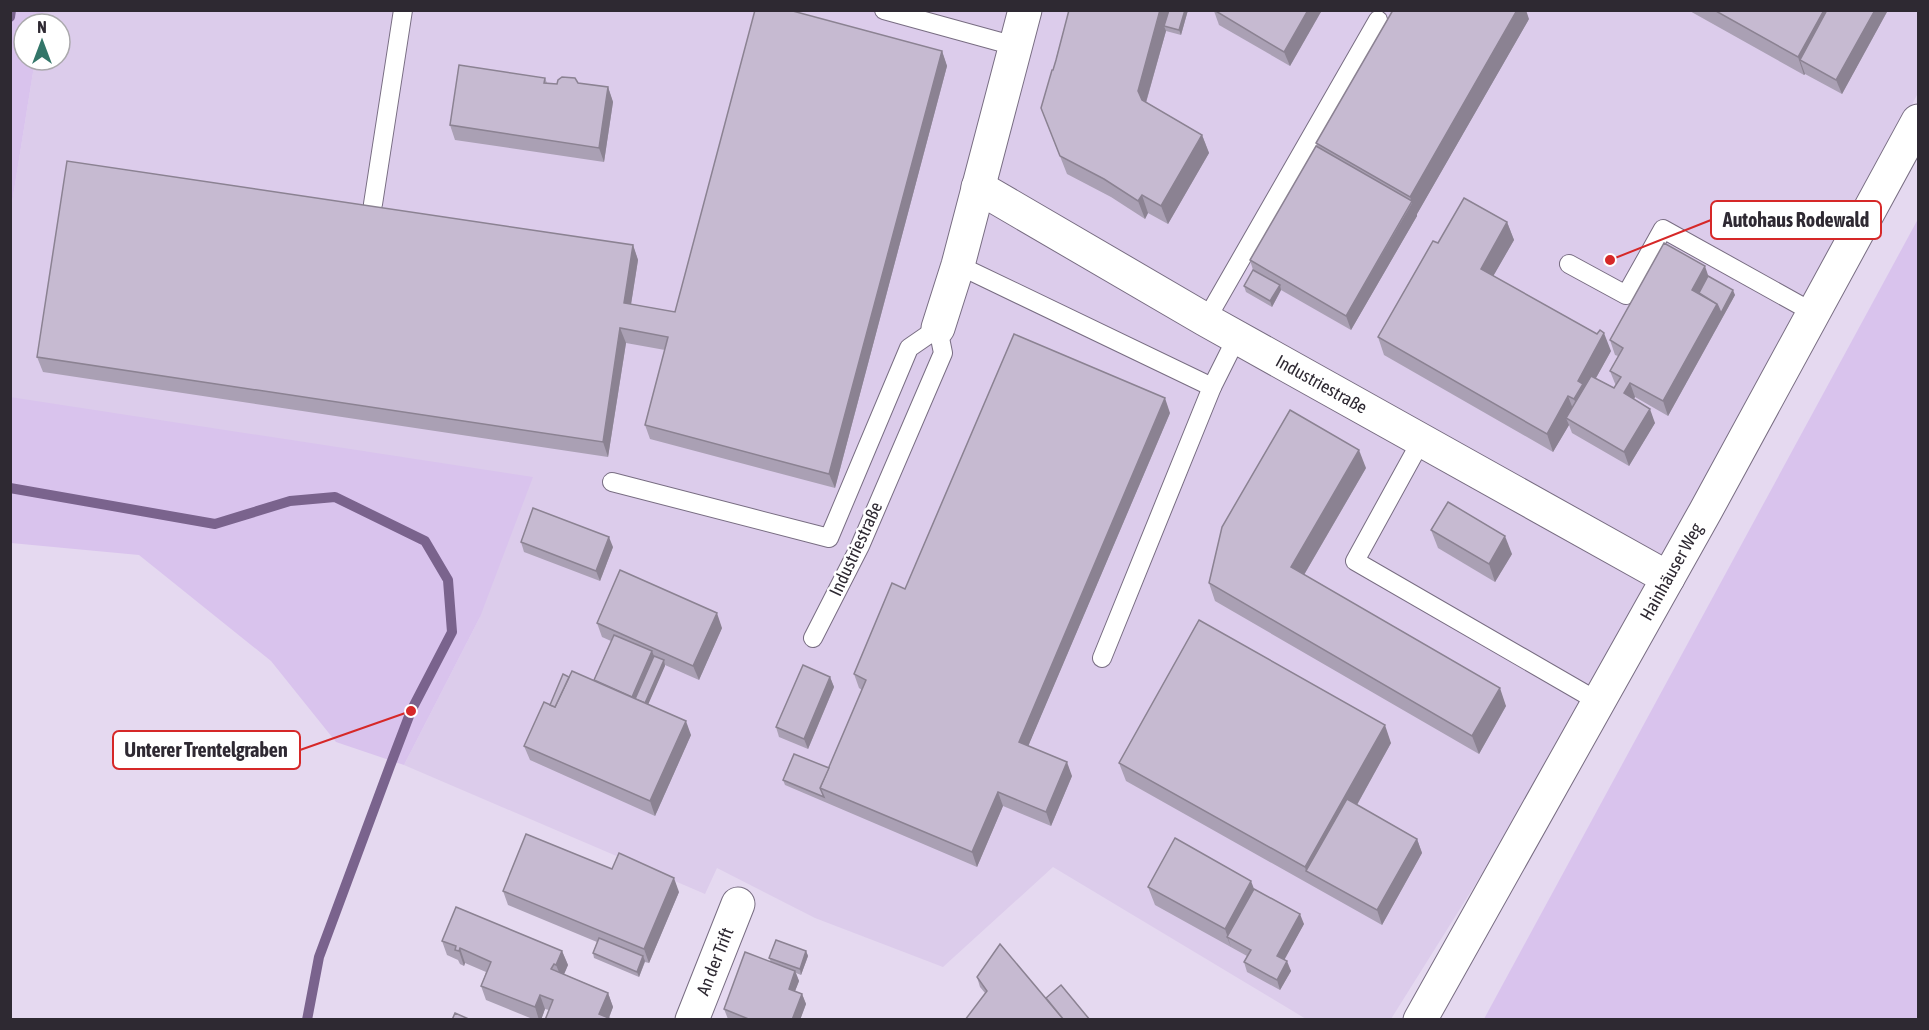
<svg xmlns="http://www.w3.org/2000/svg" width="1929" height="1030" font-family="'Asap Condensed',sans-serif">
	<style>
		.built { fill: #dccceb }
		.green { fill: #d9c3ed }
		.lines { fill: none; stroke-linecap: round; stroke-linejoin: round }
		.stream { stroke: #7a638d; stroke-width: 10 }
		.lane-casing { stroke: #786d82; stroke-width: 20 }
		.street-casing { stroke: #786d82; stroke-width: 35 }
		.lane { stroke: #fff; stroke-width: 18 }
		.street { stroke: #fff; stroke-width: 33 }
		.wall { fill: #aaa0b4 }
		.shaded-wall { fill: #8b8292 }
		.building { fill: #c6bad1; stroke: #8b8292; stroke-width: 1.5 }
		.labels { text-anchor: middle; stroke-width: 5; stroke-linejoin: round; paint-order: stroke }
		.street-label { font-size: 18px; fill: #2e2932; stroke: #fff }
		.leader { fill: none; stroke: #d62828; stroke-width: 2 }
		.callout-dot { fill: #d62828; stroke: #fff; stroke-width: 2 }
		.callout { fill: #fff; stroke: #d62828; stroke-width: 2 }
		.callout-label { font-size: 20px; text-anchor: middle; font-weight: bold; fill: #2e2932 }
	</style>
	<rect width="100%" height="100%" fill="#e5d9f0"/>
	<polygon class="built" points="44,11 1918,11 1918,93 1664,583 1391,1019 1306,1019 1053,867 943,967 815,918 717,868 705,894 404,765 480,617 11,397 11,209 35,60 60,60 60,24 41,24"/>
	<g class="green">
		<polygon points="11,10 44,11 41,24 24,24 24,60 35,60 11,209"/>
		<polygon points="1918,219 1918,1019 1484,1019"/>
		<polygon points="10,397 533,477 480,617 404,765 336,742 271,661 139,555 11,543"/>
	</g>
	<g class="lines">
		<g class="stream">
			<polyline points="10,17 11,10"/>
			<polyline points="10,488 215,524 290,501 335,497 425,541 448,580 452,632 411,711 390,766 319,957 307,1020"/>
		</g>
		<g class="lane-casing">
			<g id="lane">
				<polyline points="884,10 1015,46"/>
				<polyline points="373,204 403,10"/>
				<polyline points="1569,264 1626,295 1663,229 1814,313"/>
				<polyline points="958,265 1212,387"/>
				<polyline points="1206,320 1378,20"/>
				<polyline points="1421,441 1355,561 1599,702"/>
				<polyline points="612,482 829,538 909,348 938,328 943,353 860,546 813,638"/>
				<polyline points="1102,658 1212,387 1237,337"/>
			</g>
		</g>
		<g class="street-casing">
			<g id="street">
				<path id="s1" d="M 978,187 L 1206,320 L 1668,578"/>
				<polyline points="938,328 958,265 1025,10"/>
				<path id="s2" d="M 692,1020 L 738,904"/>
				<path id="s3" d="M 1420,1020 L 1705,512 L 1918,121"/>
			</g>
		</g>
		<use href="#lane" class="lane"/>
		<use href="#street" class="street"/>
	</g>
	<g class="wall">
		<polygon points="1069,10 1188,10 1181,35 1166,31 1146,103 1202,135 1209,153 1168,224 1148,213 1145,219 1111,197 1067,174 1041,108 1053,70"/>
		<polygon points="1322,10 1290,66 1219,25 1214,11"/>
		<polygon points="1688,10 1888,10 1842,94 1805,74 1804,75"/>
		<polygon points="1529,19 1417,214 1417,216 1351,330 1281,290 1272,307 1246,292 1244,286 1253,270 1250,260 1317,146 1316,143"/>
		<polygon points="942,51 947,66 835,488 650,439 645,425 665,350 626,343 608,457 43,372 37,357 633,245 638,260 631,304 675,312"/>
		<polygon points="545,78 547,83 557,84 578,83 608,87 613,102 604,162 455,140 450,125"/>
		<polygon points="1507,222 1514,240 1493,276 1611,351 1596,378 1614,388 1616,386 1610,371 1618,356 1615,355 1610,340 1708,276 1735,295 1668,416 1635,397 1634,399 1655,423 1629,466 1572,433 1569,425 1553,452 1384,355 1378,337 1438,243"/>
		<polygon points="1170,413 1028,746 1072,776 1051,826 1003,806 977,867 785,785 783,780 829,768 862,690 859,688 854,674 905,589"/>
		<polygon points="1366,468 1304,575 1506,706 1479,754 1215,601 1209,583"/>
		<polygon points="1431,530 1512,554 1495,582 1438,548"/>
		<polygon points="521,542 613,547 600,581 524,552"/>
		<polygon points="597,623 722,628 699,680 665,665 648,704 691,735 655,816 530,760 524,746 550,705 569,677 594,680 611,641 602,637"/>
		<polygon points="830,677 834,687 808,749 779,737 776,727"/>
		<polygon points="1391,743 1357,805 1417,839 1422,853 1382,925 1126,781 1119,763"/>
		<polygon points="612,869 679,892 649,963 645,962 639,977 594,958 593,953 597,942 508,905 503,891"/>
		<polygon points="1148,887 1254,889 1304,924 1284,959 1291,971 1280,990 1247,972 1244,962 1247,956 1155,905"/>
		<polygon points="442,941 562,951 568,965 564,974 608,993 613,1007 609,1018 611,1020 545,1020 549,1010 545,1009 541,1020 535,1020 486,1000 481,986 486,972 465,963 464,966 460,964 458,960 447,955"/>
		<polygon points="806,951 808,956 801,975 796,973 799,981 795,991 802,994 806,1004 800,1020 728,1019 724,1009 771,962 769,958"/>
		<polygon points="977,977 1046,998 985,993 980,987"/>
	</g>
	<g class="shaded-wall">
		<polygon points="1160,10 1172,10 1164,26 1166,31 1144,109 1138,91"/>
		<polygon points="1185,10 1188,10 1181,35 1179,30"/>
		<polygon points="1308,10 1322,10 1290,66 1284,52"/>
		<polygon points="1517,10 1526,10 1529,19 1417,214 1417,216 1351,330 1346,316 1412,203 1410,197"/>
		<polygon points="1824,10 1840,10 1800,60 1805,74 1804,75 1798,57"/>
		<polygon points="1875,10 1888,10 1842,94 1836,80"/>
		<polygon points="942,51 947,66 835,488 829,474"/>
		<polygon points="608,87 613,102 604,162 599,148"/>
		<polygon points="1202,135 1209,153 1168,224 1161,206"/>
		<polygon points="1142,195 1148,213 1145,219 1138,201"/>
		<polygon points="1507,222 1514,240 1487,287 1481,269"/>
		<polygon points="633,245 638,260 629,317 624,303"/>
		<polygon points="1705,266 1710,281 1699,301 1692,290"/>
		<polygon points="1280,285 1281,290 1272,307 1270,301"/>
		<polygon points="1733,290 1735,295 1668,416 1663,401 1717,304"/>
		<polygon points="620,328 626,343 608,457 603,442"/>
		<polygon points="1604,333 1611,351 1587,394 1581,417 1574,399 1578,381"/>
		<polygon points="1630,383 1635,397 1629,408 1624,393"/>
		<polygon points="1568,396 1575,414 1566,418 1569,425 1553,452 1547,434"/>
		<polygon points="1165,398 1170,413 1024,756 1019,742"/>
		<polygon points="1650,409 1655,423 1629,466 1624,452"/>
		<polygon points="1359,450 1366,468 1298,585 1291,567"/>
		<polygon points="1505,536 1512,554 1495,582 1489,564"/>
		<polygon points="609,537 613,547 600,581 596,571"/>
		<polygon points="717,613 722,628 699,680 693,666"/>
		<polygon points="652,651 656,661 636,707 631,700"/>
		<polygon points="664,660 665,666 644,714 642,709"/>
		<polygon points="830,677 834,687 808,749 804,739"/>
		<polygon points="1500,688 1506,706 1479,754 1472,736"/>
		<polygon points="686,721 691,735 655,816 650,801"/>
		<polygon points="1385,725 1391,743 1317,877 1306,871 1305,867"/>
		<polygon points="1067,762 1072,776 1051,826 1046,812"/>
		<polygon points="998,792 1003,806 977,867 972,852"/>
		<polygon points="1417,839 1422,853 1382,925 1377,910"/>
		<polygon points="674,878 679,892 649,963 644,949"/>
		<polygon points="1251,881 1258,899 1227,937 1231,947 1225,929"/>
		<polygon points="1300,914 1304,924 1281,966 1277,956"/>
		<polygon points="460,948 465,963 464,966 459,951"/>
		<polygon points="562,951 568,965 562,979 556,965"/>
		<polygon points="806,951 808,956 801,975 800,969"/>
		<polygon points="643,956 645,961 639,977 637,972"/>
		<polygon points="1287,961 1291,971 1280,990 1277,980"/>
		<polygon points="795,971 799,981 792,999 789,989"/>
		<polygon points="608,993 613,1007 608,1020 599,1014"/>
		<polygon points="802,994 806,1004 800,1020 792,1020"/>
		<polygon points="540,995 545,1009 541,1020 539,1020 535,1007"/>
	</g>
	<g class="building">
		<polygon points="755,10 789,10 942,51 829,474 645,425 668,337 620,328 603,442 37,357 67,161 633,245 624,303 675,312"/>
		<polygon points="1069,10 1160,10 1138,91 1142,100 1202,135 1161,206 1142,195 1138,201 1104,179 1060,156 1041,108 1052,70 1053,70 1056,60"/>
		<polygon points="1169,10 1185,10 1179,30 1164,26"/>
		<polygon points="1214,10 1308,10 1284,52"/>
		<polygon points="1393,10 1517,10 1410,197 1316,143"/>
		<polygon points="1714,10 1824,10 1798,57"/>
		<polygon points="1827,10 1875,10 1836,80 1800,60"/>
		<polygon points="459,65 545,78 544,83 557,84 558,80 562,77 575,78 578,83 608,87 599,148 450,125"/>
		<polygon points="1316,146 1412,201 1346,316 1250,260"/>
		<polygon points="1464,198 1507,222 1481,269 1597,334 1600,330 1604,333 1578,381 1583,384 1574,399 1568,396 1547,434 1378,337 1433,241 1438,243"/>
		<polygon points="1664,243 1705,266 1692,290 1717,304 1663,401 1630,383 1624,393 1650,409 1624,452 1566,418 1591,376 1614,388 1621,377 1610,371 1623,348 1610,340"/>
		<polygon points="1253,270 1280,285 1270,301 1244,286"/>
		<polygon points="1708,276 1733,290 1721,313 1717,304 1699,293"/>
		<polygon points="1014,334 1165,398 1019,742 1067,762 1046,812 998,792 972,852 820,788 866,680 854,674 892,583 905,589"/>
		<polygon points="1290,410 1359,450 1291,567 1500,688 1472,736 1209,583 1222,527"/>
		<polygon points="1448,502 1505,536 1489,564 1431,530"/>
		<polygon points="533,508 609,537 596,571 521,542"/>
		<polygon points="620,570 717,613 693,666 597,623"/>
		<polygon points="1199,620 1385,725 1305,867 1119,763"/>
		<polygon points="614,635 652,651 632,697 594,680"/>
		<polygon points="654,656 664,660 645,703 635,699"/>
		<polygon points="803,665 830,677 804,739 776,727"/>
		<polygon points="572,671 686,721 650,801 524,746 544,702 555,707"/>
		<polygon points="563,674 569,677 555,707 550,705"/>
		<polygon points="794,754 829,768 820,788 824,797 783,780"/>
		<polygon points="1347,799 1417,839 1377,910 1306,871"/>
		<polygon points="526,834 612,869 619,853 674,878 644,949 503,891"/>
		<polygon points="1175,838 1251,881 1225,929 1148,887"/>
		<polygon points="1254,889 1300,914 1277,956 1287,961 1277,980 1244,962 1251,950 1227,937"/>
		<polygon points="456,907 562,951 556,965 554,964 551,969 608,993 599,1014 611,1019 611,1020 545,1020 553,1000 540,995 535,1007 481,986 491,962 460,948 459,951 455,950 456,946 442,941"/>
		<polygon points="599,938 643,956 637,972 593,953"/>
		<polygon points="776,940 806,951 800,969 769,958"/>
		<polygon points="1000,944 1064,1020 965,1020 987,991 977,977"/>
		<polygon points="745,952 795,971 789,989 802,994 792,1020 751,1020 724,1009"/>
		<polygon points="1061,985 1090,1020 1064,1020 1046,998"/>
		<polygon points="455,1013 471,1020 452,1020"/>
	</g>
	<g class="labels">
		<g class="street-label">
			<text dy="6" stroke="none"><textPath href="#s1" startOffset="396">Industriestraße</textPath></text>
			<text transform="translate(856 549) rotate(-65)" y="6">Industriestraße</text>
			<text dy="6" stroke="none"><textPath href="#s3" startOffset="514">Hainhäuser Weg</textPath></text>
			<text dy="6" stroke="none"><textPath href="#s2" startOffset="63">An der Trift</textPath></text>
		</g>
	</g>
	<path class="leader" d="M1610 260L1711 220M411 711L300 750"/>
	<g class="callout-dot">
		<circle cx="1610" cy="260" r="6"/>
		<circle cx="411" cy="711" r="6"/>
	</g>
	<g class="callout">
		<rect x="1711" y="201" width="170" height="38" rx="6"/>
		<rect x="113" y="731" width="187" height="38" rx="6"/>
	</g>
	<g class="callout-label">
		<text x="1796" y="227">Autohaus Rodewald</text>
		<text x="206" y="757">Unterer Trentelgraben</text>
	</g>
	<rect width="1929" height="1030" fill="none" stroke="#2e2932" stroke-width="24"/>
	<g transform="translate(42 42)"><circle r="28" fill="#ffffff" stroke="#aba9ad" stroke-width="1.5"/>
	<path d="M0-4.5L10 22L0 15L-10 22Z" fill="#337669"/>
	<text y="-9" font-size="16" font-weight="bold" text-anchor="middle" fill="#2e2932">N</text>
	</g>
</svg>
